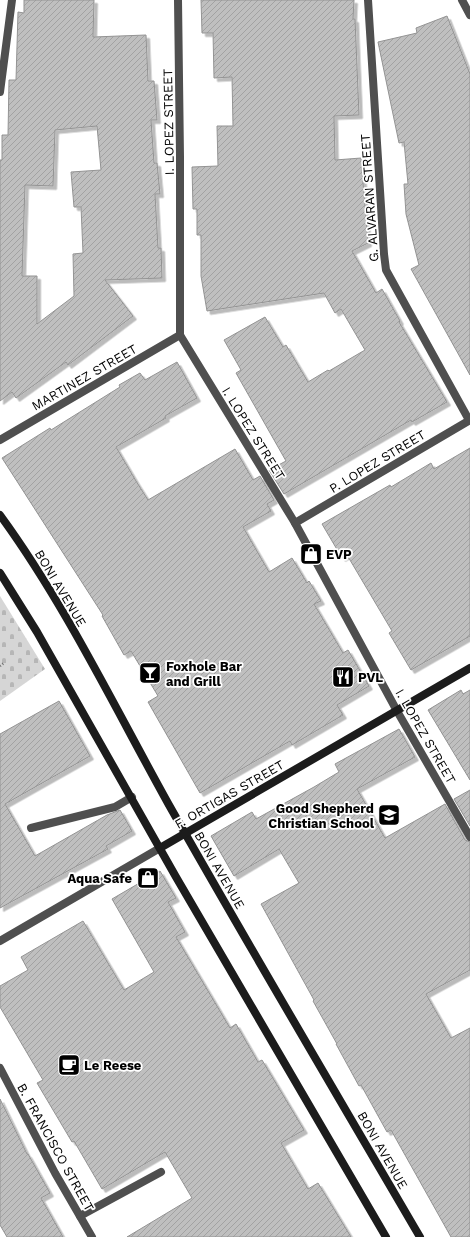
<svg xmlns="http://www.w3.org/2000/svg" width="470" height="1237" font-family="'Work Sans',sans-serif">
	<style>
		.cemetery { fill: url(#cemetery-stones) }
		.building { fill: url(#building-hatch); stroke: #939393; fill-rule: evenodd; filter: url(#shadow) }
		.lines { fill: none; stroke-linecap: round; stroke-linejoin: round }
		.path { stroke: #717171; stroke-width: 2.5; stroke-dasharray: 1 2; stroke-linecap: butt }
		.lane { stroke: #4f4f4f; stroke-width: 8 }
		.street { stroke: #4f4f4f; stroke-width: 8 }
		.secondary { stroke: #1c1c1c; stroke-width: 8 }
		.labels { text-anchor: middle; stroke-width: 3.5; stroke-linejoin: round; paint-order: stroke }
		.street-label { font-size: 13px; fill: #000; stroke: #fff }
		.poi-label { font-size: 13px; font-weight: bold; fill: #000; stroke: #fff; text-anchor: start }
	</style>
	<defs>
		<pattern id="cemetery-stones" width="16" height="16" patternUnits="userSpaceOnUse"><rect width="16" height="16" fill="#d6d6d6"/><path d="M2 7V4a2 2 0 0 1 4 0v3zM10 15v-3a2 2 0 0 1 4 0v3z" fill="#b6b6b6"/></pattern>
		<pattern id="building-hatch" width="6" height="6" patternUnits="userSpaceOnUse"><rect width="6" height="6" fill="#bfbfbf"/><path d="M-1 1l2-2M0 6l6-6M5 7l2-2" fill="none" stroke="#a2a2a2"/></pattern>
		<filter id="shadow"><feDropShadow dx="3.5" dy="3.5" stdDeviation="0" flood-color="#0004"/></filter>
	</defs>
	<rect width="100%" height="100%" fill="#fff"/>
	<polygon class="cemetery" points="0,596 45,669 0,701"/>
	<g class="building">
		<path d="M 24,0 L 94,0 L 93,37 L 146,35 L 148,81 L 154,81 L 157,120 L 151,120 L 154,163 L 157,163 L 160,194 L 155,194 L 158,248 L 161,248 L 162,278 L 105,280 L 133,316 L 68,365 L 66,362 L 16,398 L 12,392 L 0,401 L 0,160 L 2,160 L 2,135 L 8,135 L 9,80 L 16,80 L 18,12 L 24,13 ZM 97,126 L 101,170 L 71,172 L 74,207 L 81,207 L 83,253 L 73,254 L 74,296 L 37,324 L 37,276 L 22,276 L 25,185 L 53,186 L 55,130 Z"/>
		<polygon points="201,0 354,0 353,19 355,19 359,115 334,116 335,160 361,158 368,243 352,251 376,293 382,289 400,321 399,322 447,402 412,422 411,420 284,494 269,470 286,461 236,373 241,370 224,340 265,317 283,347 286,345 308,382 328,370 329,371 365,350 341,309 335,313 324,293 207,311 201,276 201,235 197,235 197,209 193,209 192,167 218,166 217,126 233,126 232,77 214,78 213,33 202,33"/>
		<polygon points="447,16 470,74 470,375 411,269 419,265 406,214 404,184 408,184 404,142 399,143 378,42 417,33 416,28"/>
		<polygon points="177,362 197,398 165,416 166,418 116,447 136,481 148,500 235,449 253,480 260,476 274,500 267,504 271,511 243,527 269,572 292,558 307,583 309,581 321,601 314,604 343,653 348,650 369,686 337,705 343,715 292,745 290,741 200,793 148,702 158,696 131,651 124,655 102,616 103,615 2,458 50,428 51,430 120,387 119,385 140,373 145,380"/>
		<polygon points="470,448 470,636 411,670 389,633 392,631 347,555 342,558 322,524 390,485 391,487 431,463 434,469"/>
		<polygon points="461,690 463,694 470,690 470,780 428,710"/>
		<polygon points="59,701 90,756 5,804 35,856 107,815 120,810 132,831 106,846 108,849 0,908 0,734"/>
		<polygon points="399,729 415,757 357,789 385,838 445,804 465,840 470,842 470,970 426,994 451,1038 470,1028 470,1237 451,1237 391,1130 387,1132 361,1085 359,1086 336,1044 337,1044 313,1001 314,1000 261,904 299,883 279,849 234,876 211,836 252,812 256,819 314,787 339,772 335,764"/>
		<polygon points="470,790 470,826 454,799"/>
		<polygon points="160,871 176,898 168,902 185,932 176,937 230,1028 236,1024 258,1062 262,1060 304,1130 281,1143 308,1189 318,1183 351,1237 127,1237 192,1198 165,1152 102,1189 74,1141 72,1142 37,1083 43,1080 0,1007 0,986 28,970 21,957 83,921 124,990 154,972 112,899"/>
		<polygon points="0,1099 27,1154 28,1154 50,1193 41,1198 63,1237 7,1237 0,1225"/>
	</g>
	<g class="lines">
		<polyline class="path" points="0,666 4,663"/>
		<g class="lane">
			<polyline points="0,92 12,0"/>
			<polyline points="31,828 115,807 132,797"/>
			<polyline points="80,1216 161,1172"/>
		</g>
		<g class="street">
			<polyline points="178,0 180,156 180,335 295,523 397,711 470,837"/>
			<polyline points="368,0 384,254 386,270 469,420"/>
			<polyline points="462,0 470,15"/>
			<polyline points="0,440 180,335"/>
			<polyline points="295,523 470,420"/>
			<polyline points="0,941 160,848"/>
			<polyline points="0,1068 55,1173 92,1237"/>
		</g>
		<g class="secondary">
			<path d="M 0,515 C 65,604 115,708 169,805 C 251,950 336,1093 420,1237"/>
			<polyline points="0,573 37,632 176,877 386,1237"/>
			<polyline points="160,848 470,668"/>
		</g>
	</g>
	<defs>
		<g id="shop-square" transform="scale(1.15)"><rect x="-9" y="-9" width="18" height="18" rx="4" fill="#000" stroke="#fff"/><path d="M-5-2.5h2.3a2.7 3.5 0 0 1 5.4 0H5L5.5 6h-11ZM-1.5-2.5h3a1.5 2.3 0 0 0-3 0Z" fill="#fff"/></g>
		<g id="bar-square" transform="scale(1.15)"><rect x="-9" y="-9" width="18" height="18" rx="4" fill="#000" stroke="#fff"/><path d="M-6-5H6L.8 .8V4.5H3.5V6h-7V4.5H-.8V.8Z" fill="#fff"/></g>
		<g id="restaurant-square" transform="scale(1.15)"><rect x="-9" y="-9" width="18" height="18" rx="4" fill="#000" stroke="#fff"/><path d="M-5-6h1v4h1v-4h1v4h1v-4h1v5L-1.5 .5V6h-2V.5L-5-1ZM5-6V6H3V1.5H1.5Q1.5-4 5-6Z" fill="#fff"/></g>
		<g id="school-square" transform="scale(1.15)"><rect x="-9" y="-9" width="18" height="18" rx="4" fill="#000" stroke="#fff"/><path d="M0-5L7-2L0 1L-7-2ZM-4 1L0 2.5L4 1V4Q0 6-4 4Z" fill="#fff"/></g>
		<g id="cafe-square" transform="scale(1.15)"><rect x="-9" y="-9" width="18" height="18" rx="4" fill="#000" stroke="#fff"/><path d="M-5.5-4.5H6V0H3Q3 3.5 0 3.5H-2.5Q-5.5 3.5-5.5 0ZM3-3.2v2h1.7v-2ZM-6 4.5H4V6H-6Z" fill="#fff"/></g>
	</defs>
	<g fill-rule="evenodd">
		<use href="#shop-square" x="311" y="554"/>
		<use href="#bar-square" x="150" y="673"/>
		<use href="#restaurant-square" x="343" y="677"/>
		<use href="#school-square" x="389" y="815"/>
		<use href="#shop-square" x="148" y="878"/>
		<use href="#cafe-square" x="69" y="1065"/>
	</g>
	<g class="labels">
		<g class="street-label">
			<text transform="translate(168 122) rotate(-91)" y="5">I. LOPEZ STREET</text>
			<text transform="translate(369 198) rotate(-94)" y="5">G. ALVARAN STREET</text>
			<text transform="translate(84 377) rotate(-30)" y="5">MARTINEZ STREET</text>
			<text transform="translate(254 433) rotate(58)" y="5">I. LOPEZ STREET</text>
			<text transform="translate(377 461) rotate(-31)" y="5">P. LOPEZ STREET</text>
			<text transform="translate(61 588) rotate(59)" y="5">BONI AVENUE</text>
			<text transform="translate(426 736) rotate(60)" y="5">I. LOPEZ STREET</text>
			<text transform="translate(229 794) rotate(-30)" y="5">F. ORTIGAS STREET</text>
			<text transform="translate(220 870) rotate(60)" y="5">BONI AVENUE</text>
			<text transform="translate(56 1147) rotate(61)" y="5">B. FRANCISCO STREET</text>
			<text transform="translate(383 1150) rotate(60)" y="5">BONI AVENUE</text>
		</g>
		<g class="poi-label">
			<text x="326" y="559">EVP</text>
			<text x="166" y="671">Foxhole Bar<tspan x="166" dy="15">and Grill</tspan></text>
			<text x="358" y="682">PVL</text>
			<text x="374" y="813" text-anchor="end">Good Shepherd<tspan x="374" dy="15">Christian School</tspan></text>
			<text x="132" y="883" text-anchor="end">Aqua Safe</text>
			<text x="84" y="1070">Le Reese</text>
		</g>
	</g>
</svg>
